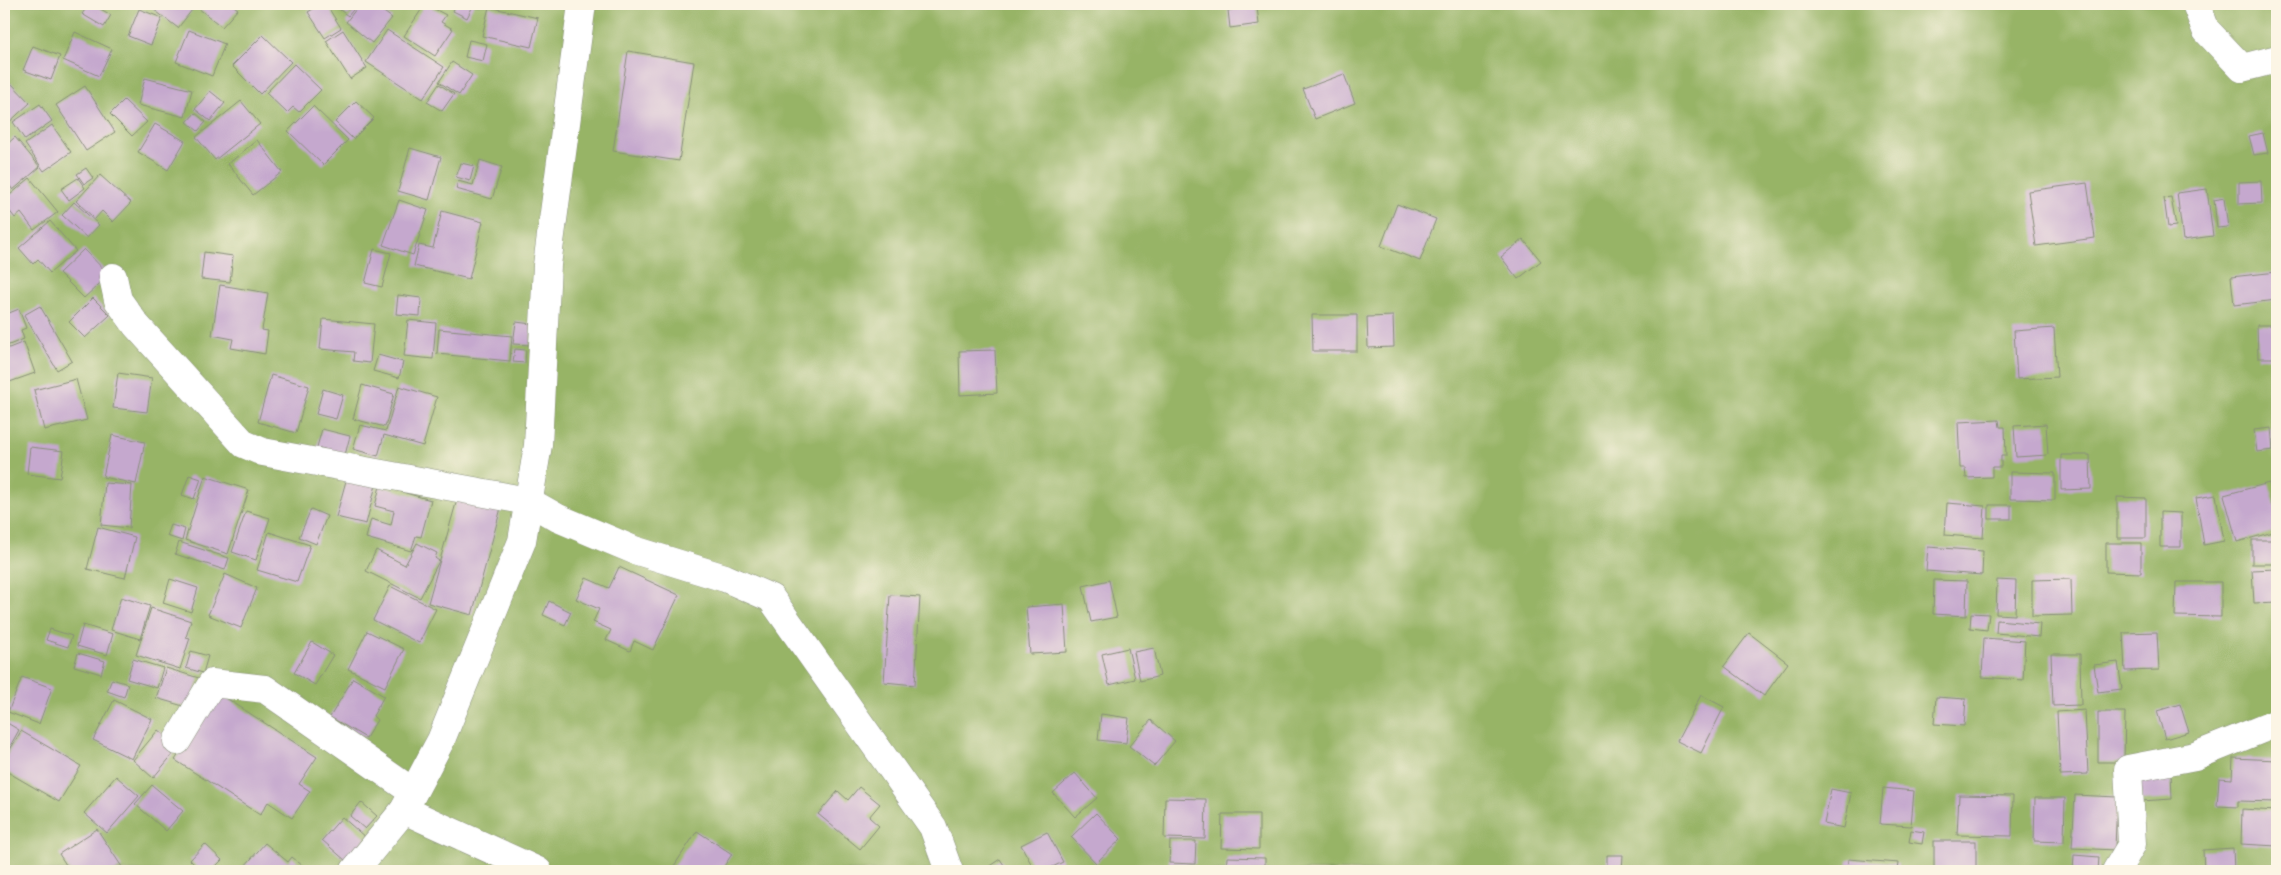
<svg xmlns="http://www.w3.org/2000/svg" width="2281" height="875" font-family="'Comic Neue',sans-serif">
	<style>
		.forest { fill: #97b466; stroke: #5b784d }
		.building { fill: #c5a8ce }
		.lines { fill: none; stroke-linecap: round; stroke-linejoin: round }
		.minor-casing { stroke: #888e7a; stroke-width: 29 }
		.minor { stroke: #fff; stroke-width: 28 }
	</style>
	<rect width="100%" height="100%" fill="#fcf5e5"/>
	<filter id="ink" filterUnits="userSpaceOnUse"><feTurbulence type="fractalNoise" baseFrequency=".02" numOctaves="2"/><feDisplacementMap in="SourceGraphic" scale="10" xChannelSelector="R" yChannelSelector="G"/><feConvolveMatrix kernelMatrix="1 2 1 2 8 2 1 2 1" color-interpolation-filters="sRGB"/></filter>
	<filter id="wash" filterUnits="userSpaceOnUse"><feTurbulence type="fractalNoise" baseFrequency=".0096" numOctaves="4" result="noise"/><feDisplacementMap in="SourceGraphic" scale="20" xChannelSelector="R" yChannelSelector="G"/><feGaussianBlur stdDeviation="1.12" result="paint"/><feColorMatrix in="noise" values="0 0 0 0 0 0 0 0 0 0 0 0 0 0 0 0 0 1.4 0 .05"/><feComposite in="paint" operator="in"/></filter>
	<g filter="url(#wash)">
		<rect width="100%" height="100%" fill="#f2e0c1"/>
		<rect class="forest" x="4" y="4" width="2273" height="867"/>
		<g id="blocks">
			<g class="building">
				<polygon points="89,4 92,4 111,15 104,27 82,14"/>
				<polygon points="157,4 184,4 192,10 178,28 153,9"/>
				<polygon points="193,4 231,4 238,9 222,27"/>
				<polygon points="321,4 326,4 341,28 325,38 308,12"/>
				<polygon points="332,4 358,4 348,16"/>
				<polygon points="360,4 373,4 392,18 372,43 346,22"/>
				<polygon points="425,4 446,15 441,22 453,29 435,56 404,36"/>
				<polygon points="456,4 474,4 467,18 453,11"/>
				<polygon points="489,7 538,18 531,47 482,36"/>
				<polygon points="1257,7 1259,24 1230,28 1228,10"/>
				<polygon points="139,9 162,18 151,45 128,36"/>
				<polygon points="189,30 225,44 212,76 176,62"/>
				<polygon points="343,30 367,68 350,79 326,41"/>
				<polygon points="387,30 444,67 423,99 366,62"/>
				<polygon points="75,32 112,49 99,76 63,60"/>
				<polygon points="263,35 291,62 260,94 232,66"/>
				<polygon points="469,40 487,44 483,61 465,57"/>
				<polygon points="33,46 60,56 51,80 23,70"/>
				<polygon points="628,51 694,62 679,161 613,151"/>
				<polygon points="452,62 472,75 459,95 439,82"/>
				<polygon points="294,64 321,90 299,112 293,107 287,113 266,93"/>
				<polygon points="1344,74 1355,103 1315,119 1303,89"/>
				<polygon points="145,78 192,90 185,117 138,105"/>
				<polygon points="11,83 30,103 4,127 4,90"/>
				<polygon points="439,84 454,94 442,111 427,102"/>
				<polygon points="85,86 115,132 86,151 56,105"/>
				<polygon points="210,91 225,103 210,121 195,109"/>
				<polygon points="124,100 147,122 132,136 110,114"/>
				<polygon points="241,101 260,124 215,160 196,137"/>
				<polygon points="356,101 374,118 353,139 335,122"/>
				<polygon points="40,104 52,121 25,140 13,122"/>
				<polygon points="313,106 348,140 323,165 288,131"/>
				<polygon points="195,113 206,122 198,131 187,122"/>
				<polygon points="155,124 185,141 168,170 138,152"/>
				<polygon points="52,125 71,152 44,171 25,144"/>
				<polygon points="2263,133 2268,153 2254,155 2249,136"/>
				<polygon points="15,137 40,167 13,190 4,179 4,147"/>
				<polygon points="257,140 282,172 253,195 228,164"/>
				<polygon points="410,148 441,157 429,200 398,191"/>
				<polygon points="480,160 502,167 492,199 456,189 458,181 473,185"/>
				<polygon points="461,163 474,166 470,181 456,177"/>
				<polygon points="86,168 93,178 84,184 77,174"/>
				<polygon points="100,175 131,203 113,222 102,211 95,219 76,201"/>
				<polygon points="30,178 58,212 34,230 21,213 15,218 4,204 4,200"/>
				<polygon points="78,178 85,188 69,200 61,189"/>
				<polygon points="2261,181 2262,203 2239,204 2239,182"/>
				<polygon points="2087,183 2095,238 2036,246 2028,191"/>
				<polygon points="2207,189 2213,236 2183,240 2177,193"/>
				<polygon points="2171,197 2176,226 2168,227 2164,198"/>
				<polygon points="2224,198 2228,227 2217,228 2214,200"/>
				<polygon points="399,200 428,210 413,255 383,245"/>
				<polygon points="74,202 99,225 87,238 62,215"/>
				<polygon points="1397,204 1436,219 1420,261 1381,246"/>
				<polygon points="442,211 483,222 469,279 414,266 419,245 433,248"/>
				<polygon points="50,221 76,251 50,273 38,259 33,264 19,248"/>
				<polygon points="1523,239 1541,261 1518,279 1501,257"/>
				<polygon points="84,249 109,275 84,298 59,273"/>
				<polygon points="374,249 391,253 382,287 365,283"/>
				<polygon points="204,252 233,256 230,282 201,279"/>
				<polygon points="2277,272 2277,300 2234,305 2231,277"/>
				<polygon points="220,285 268,293 262,330 268,331 265,354 231,348 233,339 212,335"/>
				<polygon points="398,295 421,298 420,316 396,314"/>
				<polygon points="93,298 110,315 85,338 69,322"/>
				<polygon points="40,306 72,361 57,370 24,315"/>
				<polygon points="19,309 26,328 21,330 24,339 4,347 4,315"/>
				<polygon points="1312,315 1357,315 1357,351 1313,351"/>
				<polygon points="1393,316 1394,347 1368,348 1367,317"/>
				<polygon points="323,319 374,324 370,363 353,361 354,352 320,349"/>
				<polygon points="408,320 436,323 433,359 404,356"/>
				<polygon points="516,322 532,324 530,345 513,344"/>
				<polygon points="2257,325 2277,325 2277,358 2258,358"/>
				<polygon points="2054,328 2057,377 2017,379 2014,331"/>
				<polygon points="439,329 512,336 510,361 437,354"/>
				<polygon points="24,342 35,373 4,384 4,350"/>
				<polygon points="515,349 526,350 525,363 513,362"/>
				<polygon points="995,350 997,393 960,395 959,351"/>
				<polygon points="378,355 403,362 399,378 373,371"/>
				<polygon points="118,373 152,378 147,412 113,408"/>
				<polygon points="271,375 309,386 296,433 258,422"/>
				<polygon points="76,379 87,420 44,430 34,390"/>
				<polygon points="362,385 394,394 385,427 353,419"/>
				<polygon points="399,386 437,397 423,446 384,435 378,456 353,449 360,425 386,431"/>
				<polygon points="323,389 343,395 336,419 316,414"/>
				<polygon points="1999,420 2000,427 2005,427 2006,456 2001,456 2001,467 1992,467 1992,477 1966,478 1965,468 1960,468 1958,422"/>
				<polygon points="2046,424 2048,455 2016,457 2014,426"/>
				<polygon points="2271,428 2273,450 2257,452 2254,430"/>
				<polygon points="322,429 350,436 345,455 317,447"/>
				<polygon points="112,435 145,442 136,484 103,477"/>
				<polygon points="30,447 64,451 60,478 27,474"/>
				<polygon points="2061,455 2090,455 2091,489 2061,490"/>
				<polygon points="2010,472 2055,473 2055,500 2010,499"/>
				<polygon points="189,475 201,479 194,499 182,495"/>
				<polygon points="205,476 249,490 228,554 185,540"/>
				<polygon points="347,477 376,485 366,524 336,517"/>
				<polygon points="105,483 132,485 129,528 101,525"/>
				<polygon points="2269,483 2277,512 2277,531 2237,542 2224,495"/>
				<polygon points="380,486 431,500 421,537 416,536 411,551 366,538 371,519 391,525 394,511 375,506"/>
				<polygon points="2216,495 2224,541 2204,545 2196,498"/>
				<polygon points="458,496 501,508 472,615 428,603"/>
				<polygon points="2117,497 2146,498 2146,538 2117,538"/>
				<polygon points="1947,503 1985,506 1983,538 1945,535"/>
				<rect x="1989" y="505" width="22" height="14"/>
				<polygon points="311,509 327,516 316,544 299,537"/>
				<polygon points="246,511 270,518 256,560 232,552"/>
				<polygon points="2160,512 2181,513 2181,547 2160,547"/>
				<polygon points="171,525 185,529 182,541 167,536"/>
				<polygon points="98,527 135,537 125,578 87,569"/>
				<polygon points="269,532 310,545 297,582 257,570"/>
				<rect x="2252" y="540" width="25" height="24"/>
				<polygon points="179,542 229,558 225,570 175,554"/>
				<polygon points="417,543 437,553 435,558 439,561 420,598 366,571 376,550 405,565"/>
				<polygon points="2106,543 2141,543 2141,573 2106,572"/>
				<polygon points="1928,547 1983,551 1982,575 1926,571"/>
				<polygon points="619,567 679,595 653,650 634,641 630,651 606,640 611,630 593,622 599,609 576,599 586,578 609,588"/>
				<polygon points="2277,569 2277,602 2254,603 2252,570"/>
				<polygon points="225,574 257,588 241,628 208,615"/>
				<polygon points="170,579 198,588 191,612 163,603"/>
				<polygon points="2071,579 2072,615 2032,616 2032,580"/>
				<polygon points="1109,580 1117,617 1091,622 1083,586"/>
				<polygon points="1934,580 1967,581 1966,616 1933,614"/>
				<polygon points="1997,580 2016,581 2015,615 1996,614"/>
				<polygon points="2176,582 2221,582 2221,617 2175,616"/>
				<polygon points="390,586 436,609 419,643 373,620"/>
				<polygon points="890,595 920,597 915,685 884,682"/>
				<polygon points="121,597 150,606 140,639 111,630"/>
				<polygon points="549,601 571,612 565,625 543,615"/>
				<polygon points="1064,604 1067,652 1030,654 1026,607"/>
				<polygon points="151,608 191,621 186,637 190,638 180,669 136,655"/>
				<polygon points="1971,613 1989,614 1987,630 1970,628"/>
				<polygon points="1997,620 2040,624 2039,637 1996,633"/>
				<polygon points="83,625 113,634 107,655 77,646"/>
				<polygon points="50,629 72,636 68,647 46,640"/>
				<polygon points="367,631 404,649 385,687 348,669"/>
				<polygon points="2157,632 2159,670 2125,671 2123,633"/>
				<polygon points="1749,633 1788,663 1764,696 1724,666"/>
				<polygon points="1984,638 2025,641 2023,680 1982,677"/>
				<polygon points="312,642 333,655 315,685 294,673"/>
				<polygon points="1128,648 1135,679 1109,685 1102,654"/>
				<polygon points="1154,648 1160,676 1140,681 1134,652"/>
				<polygon points="191,651 208,656 203,673 186,668"/>
				<polygon points="78,653 105,661 101,674 74,666"/>
				<polygon points="2051,654 2080,654 2081,705 2053,706"/>
				<polygon points="133,659 163,668 157,688 127,679"/>
				<polygon points="2118,662 2122,689 2098,692 2094,665"/>
				<polygon points="166,668 199,678 190,708 156,698"/>
				<polygon points="22,677 52,688 39,724 8,712"/>
				<polygon points="353,678 384,696 373,716 377,720 366,738 330,717"/>
				<polygon points="112,679 128,684 124,697 107,691"/>
				<polygon points="220,694 317,757 299,784 310,791 292,818 268,802 260,815 175,760"/>
				<polygon points="1701,695 1724,707 1701,753 1677,741"/>
				<polygon points="1936,697 1966,699 1964,726 1934,724"/>
				<polygon points="114,700 152,719 132,759 93,740"/>
				<polygon points="2180,704 2189,732 2165,739 2157,711"/>
				<polygon points="2085,710 2088,774 2060,775 2057,712"/>
				<polygon points="2098,712 2125,712 2124,762 2098,762"/>
				<polygon points="1101,714 1129,718 1126,743 1098,740"/>
				<polygon points="1151,720 1175,741 1154,766 1129,746"/>
				<polygon points="4,721 19,730 4,757"/>
				<polygon points="158,730 179,747 153,778 133,760"/>
				<polygon points="21,731 81,766 59,802 4,770 4,760"/>
				<polygon points="2233,758 2277,760 2277,802 2238,801 2238,807 2217,806 2219,778 2232,779"/>
				<polygon points="2171,772 2172,799 2141,801 2139,774"/>
				<polygon points="1075,773 1097,798 1075,817 1053,793"/>
				<polygon points="116,776 139,796 107,833 84,813"/>
				<polygon points="152,785 183,811 166,831 135,804"/>
				<polygon points="859,787 880,804 869,817 879,826 860,849 818,814 838,791 848,800"/>
				<polygon points="1883,788 1914,791 1911,826 1880,824"/>
				<polygon points="1831,789 1851,793 1844,828 1824,824"/>
				<polygon points="1959,795 2013,796 2012,836 1957,835"/>
				<polygon points="2075,795 2117,797 2115,850 2072,848"/>
				<polygon points="1165,798 1206,799 1205,839 1164,838"/>
				<polygon points="2035,798 2065,798 2064,842 2034,841"/>
				<polygon points="361,802 377,816 365,829 350,816"/>
				<polygon points="2242,809 2277,811 2277,846 2241,844"/>
				<polygon points="1096,813 1121,839 1096,863 1071,837"/>
				<polygon points="1222,814 1259,814 1259,849 1221,848"/>
				<polygon points="342,817 366,838 346,861 322,840"/>
				<polygon points="97,829 122,867 115,871 70,871 59,854"/>
				<polygon points="1911,830 1924,832 1922,844 1909,842"/>
				<polygon points="697,831 732,854 721,871 681,871 674,866"/>
				<polygon points="1047,832 1063,862 1044,871 1035,871 1021,845"/>
				<polygon points="1170,841 1196,841 1195,864 1169,863"/>
				<rect x="1934" y="841" width="42" height="30"/>
				<polygon points="265,843 288,862 292,857 309,871 249,871 244,867"/>
				<polygon points="205,844 222,860 211,871 201,871 190,860"/>
				<polygon points="2233,848 2234,871 2204,871 2203,850"/>
				<polygon points="1607,855 1623,855 1622,871 1607,871"/>
				<polygon points="2074,855 2099,857 2098,871 2073,871"/>
				<polygon points="1227,857 1265,858 1265,871 1226,871"/>
				<polygon points="1000,859 1008,871 982,871"/>
				<polygon points="1848,859 1899,863 1898,871 1847,871"/>
			</g>
		</g>
	</g>
	<g filter="url(#ink)">
		<use href="#blocks" fill-opacity="0" stroke="#888e7a" stroke-width="1"/>
		<g class="lines">
			<g class="minor-casing">
				<g id="minor">
					<polyline points="2196,4 2206,30 2242,68 2277,59"/>
					<polyline points="113,277 118,300 136,325 244,444 263,452 528,501 558,518 634,550 725,578 771,598 933,827 949,871"/>
					<polyline points="177,741 212,683 265,689 413,792"/>
					<polyline points="404,810 538,871"/>
					<polyline points="354,871 404,810 441,740 522,541 538,445 547,265 582,4"/>
					<polyline points="2116,871 2132,844 2128,769 2195,756 2277,723"/>
				</g>
			</g>
			<use href="#minor" class="minor"/>
		</g>
	</g>
	<rect width="2281" height="875" fill="none" stroke="#fcf5e5" stroke-width="20"/>
</svg>
